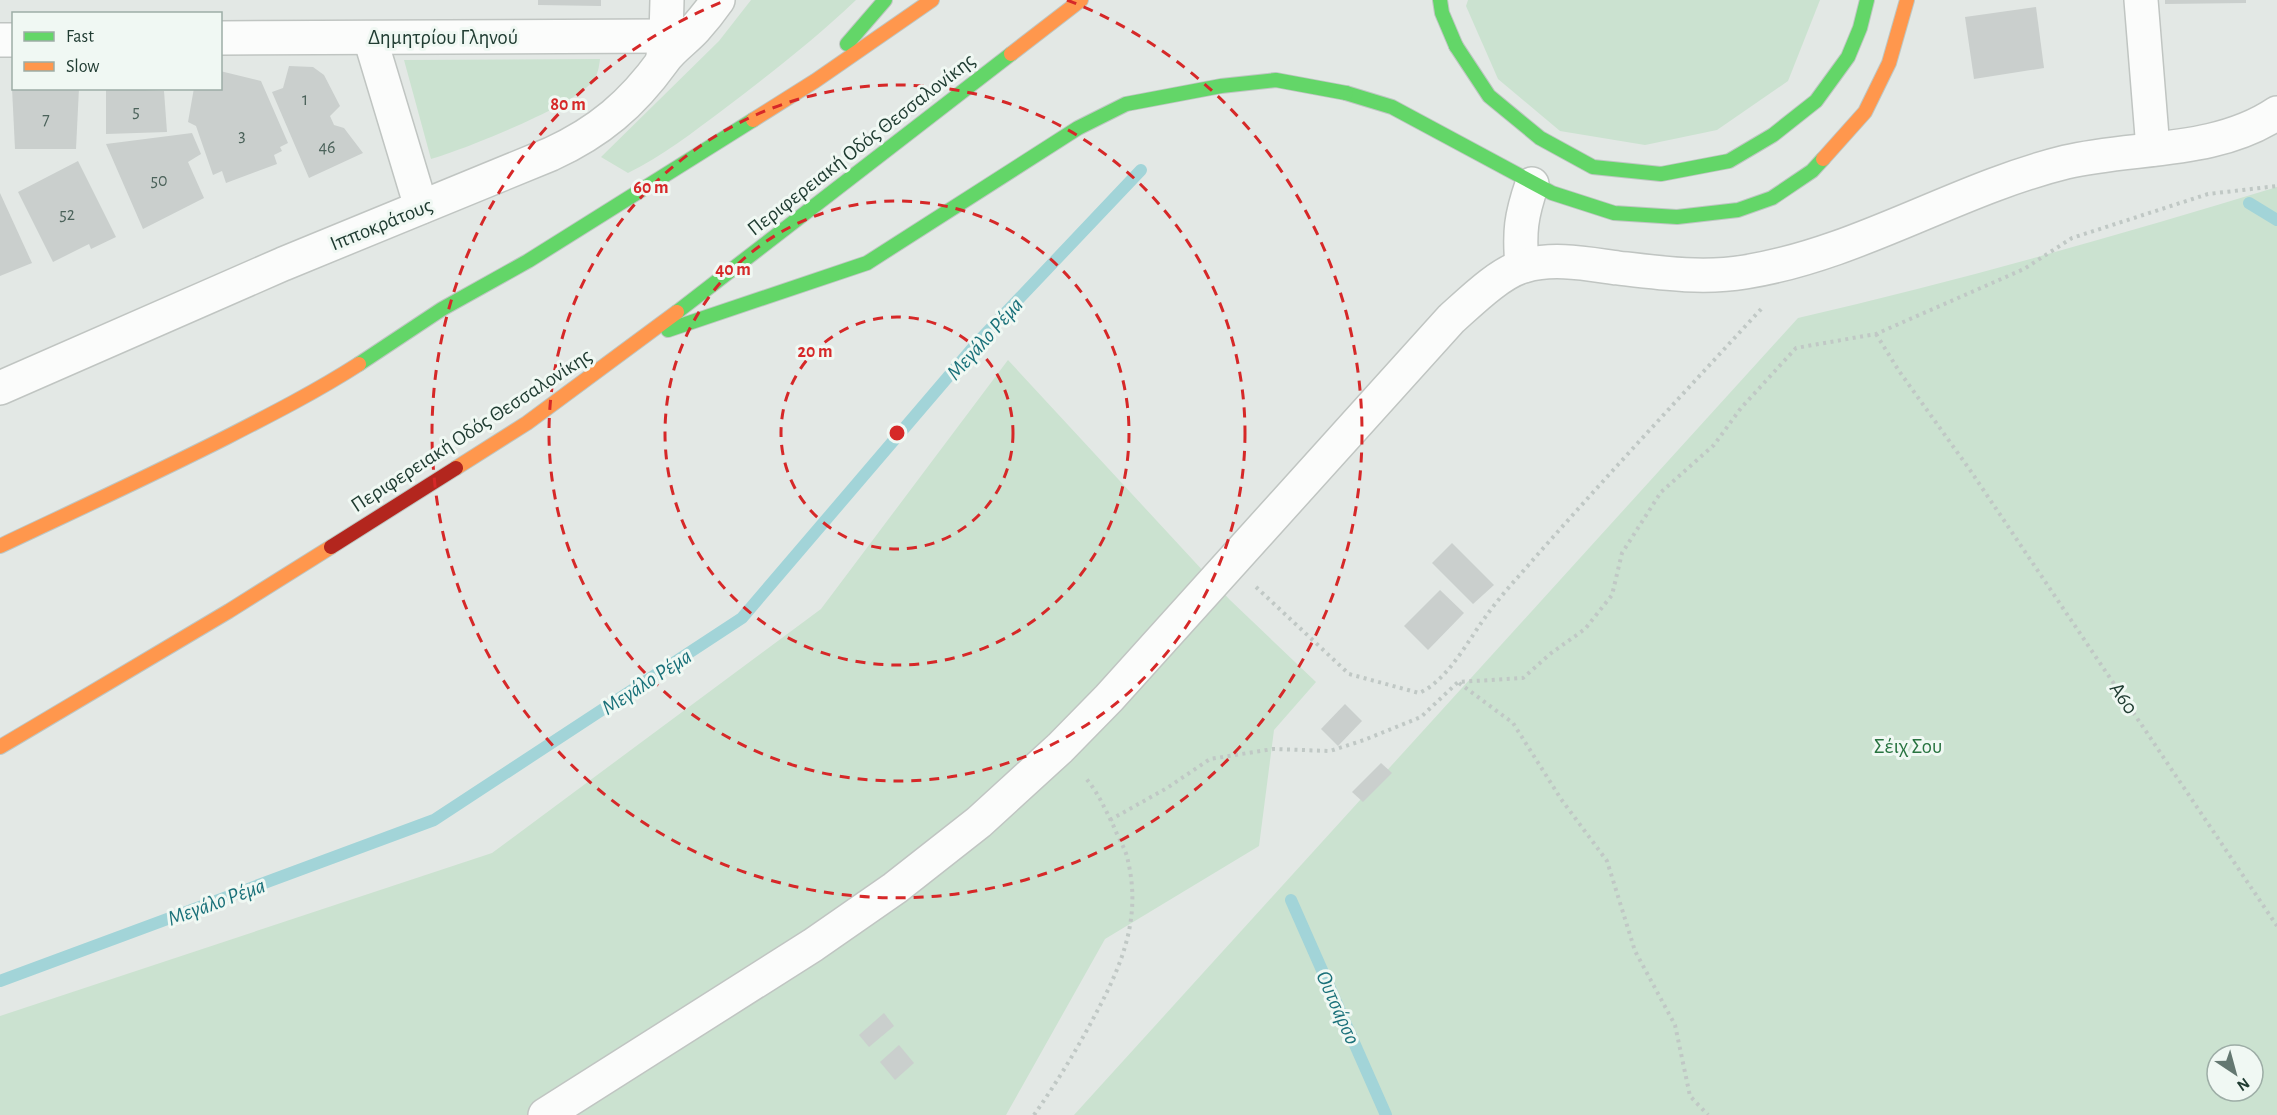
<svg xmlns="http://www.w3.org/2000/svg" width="2277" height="1115" font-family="'Alegreya Sans',sans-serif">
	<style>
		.green { fill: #cbe2d0; fill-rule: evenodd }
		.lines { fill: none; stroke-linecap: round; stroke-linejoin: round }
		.stream { stroke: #a2d4d8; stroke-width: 12 }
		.building { fill: #cacfcd }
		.street-casing { stroke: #c0c5c2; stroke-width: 36 }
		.fast-casing { stroke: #bec6c2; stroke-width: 16 }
		.slow-casing { stroke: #bec6c2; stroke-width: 16 }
		.jam-casing { stroke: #bec6c2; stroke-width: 16 }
		.path { stroke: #c0c8c5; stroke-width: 4; stroke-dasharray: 3 4.5; stroke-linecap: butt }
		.street { stroke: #fbfcfb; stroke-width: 33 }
		.fast { stroke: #63d668; stroke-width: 14 }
		.slow { stroke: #ff974d; stroke-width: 14 }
		.jam { stroke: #b3261e; stroke-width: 14 }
		.ring { fill: none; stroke: #d62828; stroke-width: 3; stroke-dasharray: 10 8 }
		.labels { text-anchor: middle; stroke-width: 6; stroke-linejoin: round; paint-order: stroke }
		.number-label { font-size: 18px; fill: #4b625a }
		.street-label { font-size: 21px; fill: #203c32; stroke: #f0f8f3 }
		.park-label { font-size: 21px; fill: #297441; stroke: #f0f8f3 }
		.water-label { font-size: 22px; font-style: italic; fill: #197079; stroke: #f0f8f3 }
		.centre { fill: #d62828; stroke: #f0f8f3; stroke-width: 3 }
		.ring-label { font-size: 18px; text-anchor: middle; font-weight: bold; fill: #d62828; stroke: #f0f8f3; stroke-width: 6; stroke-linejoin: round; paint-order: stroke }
	</style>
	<rect width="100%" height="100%" fill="#e3e8e5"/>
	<g class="green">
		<path d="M 751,0 L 856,0 C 815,39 770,74 724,109 C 693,132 663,156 628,173 L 601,157 L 719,41 Z"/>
		<polygon points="1468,0 1820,0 1788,81 1717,130 1645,145 1560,131 1498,79 1466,6"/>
		<path d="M 600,59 C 599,67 598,74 593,81 C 574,106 465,149 431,159 L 404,60 Z"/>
		<path d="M 2277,187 L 2277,1115 L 1074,1115 L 1798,318 C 1959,281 2119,235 2277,187 ZM 2217,1055 L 2253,1055 L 2253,1091 L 2217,1091 Z"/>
		<polygon points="1008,360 1230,600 1316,682 1274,730 1259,846 1105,939 1006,1115 0,1115 0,1016 492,853 821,609"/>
	</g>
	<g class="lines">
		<g class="stream">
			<polyline points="2249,203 2277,220"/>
			<polyline points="1291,900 1386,1115"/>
			<polyline points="0,981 434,820 742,618 977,343 1141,170"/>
		</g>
	</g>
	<g class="building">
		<polygon points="538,0 601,0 601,6 538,5"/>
		<polygon points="2165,0 2246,0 2246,3 2165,4"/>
		<polygon points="2036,7 2044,68 1974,79 1965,17"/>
		<polygon points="289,66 313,67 324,75 340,106 330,116 334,125 344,128 363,153 309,178 272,92 283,88"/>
		<polygon points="220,71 261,81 288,143 280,147 282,151 274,155 277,164 226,183 222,171 213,175 196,126 188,122 194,88 220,88"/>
		<polygon points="12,88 79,88 76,149 15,149"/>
		<polygon points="106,88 164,91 167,132 106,134"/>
		<polygon points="192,133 201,154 188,162 204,198 143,229 106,144"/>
		<polygon points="78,161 116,237 91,249 89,244 53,262 18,192"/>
		<polygon points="0,193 32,263 0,276"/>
		<polygon points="1452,543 1494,585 1473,604 1432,563"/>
		<polygon points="1440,590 1464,613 1428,650 1404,626"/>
		<polygon points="1345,704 1362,721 1338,746 1321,729"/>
		<polygon points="1381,763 1392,773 1363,802 1352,792"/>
		<polygon points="884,1013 894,1026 869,1047 859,1035"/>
		<polygon points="899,1045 914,1063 895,1080 880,1062"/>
	</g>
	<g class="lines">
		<g class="street-casing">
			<g id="street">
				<polyline points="2141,0 2153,149"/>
				<polyline points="220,38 666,36"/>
				<polyline points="370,38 421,207"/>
				<polyline points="0,40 14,40"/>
				<polyline points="663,56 666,36 667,0"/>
				<path d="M 1522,266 C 1519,232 1521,216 1532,184"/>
				<path d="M 0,388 L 283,264 L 551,154 C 599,132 632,104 663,61 C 671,49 685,40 695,29 C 703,20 711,10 718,0"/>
				<path d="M 545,1115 L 813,945 L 895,888 L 979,822 L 1060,748 L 1109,698 L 1451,319 C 1469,303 1500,272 1524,266 C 1553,257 1588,264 1618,268 C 1660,273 1703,279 1745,272 C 1858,254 1956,189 2066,162 C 2135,146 2216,154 2277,113"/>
			</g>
		</g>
		<g class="fast-casing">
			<g id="fast">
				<polyline points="1440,0 1442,13 1456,46"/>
				<polyline points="847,44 885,0"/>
				<polyline points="1456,46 1489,96 1540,138 1593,167 1661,174 1729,161 1773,135 1816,101 1848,57 1860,28 1867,0"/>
				<polyline points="1346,93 1392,107 1552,193 1614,213 1677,217 1738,210 1772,198 1812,171 1823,159"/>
				<polyline points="677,312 1011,54"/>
				<polyline points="668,330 867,263 1078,128 1126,104 1221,86 1276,80 1346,93"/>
				<polyline points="359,364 442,309 528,261 753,120"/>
			</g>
		</g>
		<g class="slow-casing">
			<g id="slow">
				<polyline points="1011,54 1081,0"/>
				<polyline points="753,120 815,81 932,0"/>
				<polyline points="1823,159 1865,112 1889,63 1907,0"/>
				<polyline points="456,468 527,423 677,312"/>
				<path d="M 0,546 C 76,510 152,475 227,437 C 272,414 317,391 359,364"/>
				<polyline points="0,747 229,611 331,547"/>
			</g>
		</g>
		<g class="jam-casing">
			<polyline id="jam" points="331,547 456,468"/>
		</g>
		<g class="path">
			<polyline points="1876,334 1899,371 1970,470 2277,926"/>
			<path d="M 1256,587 L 1349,674 L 1419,693 C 1448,681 1470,637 1489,612 C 1498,600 1508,588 1518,577 C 1598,485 1681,396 1763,307"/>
			<polyline points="1459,683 1513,723 1561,799 1607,861 1635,951 1675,1025 1690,1096 1708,1115"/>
			<polyline points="1110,820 1167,788 1210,759 1273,749 1330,751 1364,740 1421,717 1458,682 1523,678 1550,654 1585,629 1612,595 1622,553 1661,492 1714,445 1741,408 1796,348 1876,334 2024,269 2072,238 2208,194 2277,186"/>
			<path d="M 1034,1115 C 1053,1088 1071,1059 1087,1030 C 1117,975 1143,925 1128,861 C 1126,849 1118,838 1114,827 C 1105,809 1098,792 1084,776"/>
		</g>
		<use href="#street" class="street"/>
		<use href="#fast" class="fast"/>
		<use href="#slow" class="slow"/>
		<use href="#jam" class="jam"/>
	</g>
	<g class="ring">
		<circle cx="897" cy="433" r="116"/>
		<circle cx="897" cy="433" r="232"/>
		<circle cx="897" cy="433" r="348"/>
		<path d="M1067 0A465 465 0 1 1 727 0"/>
	</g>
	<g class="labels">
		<g class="number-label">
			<text x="305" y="105">1</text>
			<text x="136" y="117">5</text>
			<text x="46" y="125">7</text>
			<text x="242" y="141">3</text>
			<text x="327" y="153">46</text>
			<text x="159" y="186">50</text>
			<text x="67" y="220">52</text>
		</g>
		<g class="street-label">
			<text x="443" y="44">Δημητρίου Γληνού</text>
			<text transform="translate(861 144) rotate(-38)" y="7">Περιφερειακή Οδός Θεσσαλονίκης</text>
			<text transform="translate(381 224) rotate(-22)" y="7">Ιπποκράτους</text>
			<text transform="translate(471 430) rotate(-33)" y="7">Περιφερειακή Οδός Θεσσαλονίκης</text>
			<text transform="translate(2124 698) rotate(56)" y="7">Α60</text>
		</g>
		<g class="park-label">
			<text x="1908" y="753">Σέιχ Σου</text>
		</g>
		<g class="water-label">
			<text transform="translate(984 338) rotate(-48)" y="8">Μεγάλο Ρέμα</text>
			<text transform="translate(646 681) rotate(-33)" y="8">Μεγάλο Ρέμα</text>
			<text transform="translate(216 901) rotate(-20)" y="8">Μεγάλο Ρέμα</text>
			<text transform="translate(1339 1007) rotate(66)" y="8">Ουτσάρσο</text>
		</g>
	</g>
	<circle cx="897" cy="433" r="9" class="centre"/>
	<g class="ring-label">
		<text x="568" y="110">80 m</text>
		<text x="651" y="193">60 m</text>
		<text x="733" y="275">40 m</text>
		<text x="815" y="357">20 m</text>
	</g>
	<rect x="12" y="12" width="210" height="78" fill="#f0f8f3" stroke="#9dada6" stroke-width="1.5"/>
	<rect x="24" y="32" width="30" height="9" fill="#63d668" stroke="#9dada6" stroke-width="1.5"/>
	<text x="66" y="42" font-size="18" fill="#203c32">Fast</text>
	<rect x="24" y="62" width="30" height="9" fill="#ff974d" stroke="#9dada6" stroke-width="1.5"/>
	<text x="66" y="72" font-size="18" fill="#203c32">Slow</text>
	<g transform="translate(2235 1073) rotate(144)"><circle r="28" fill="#f0f8f3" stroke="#9dada6" stroke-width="1.5"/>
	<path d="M0-4.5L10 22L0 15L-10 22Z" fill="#647871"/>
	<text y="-9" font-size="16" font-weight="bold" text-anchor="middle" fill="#203c32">N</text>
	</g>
</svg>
